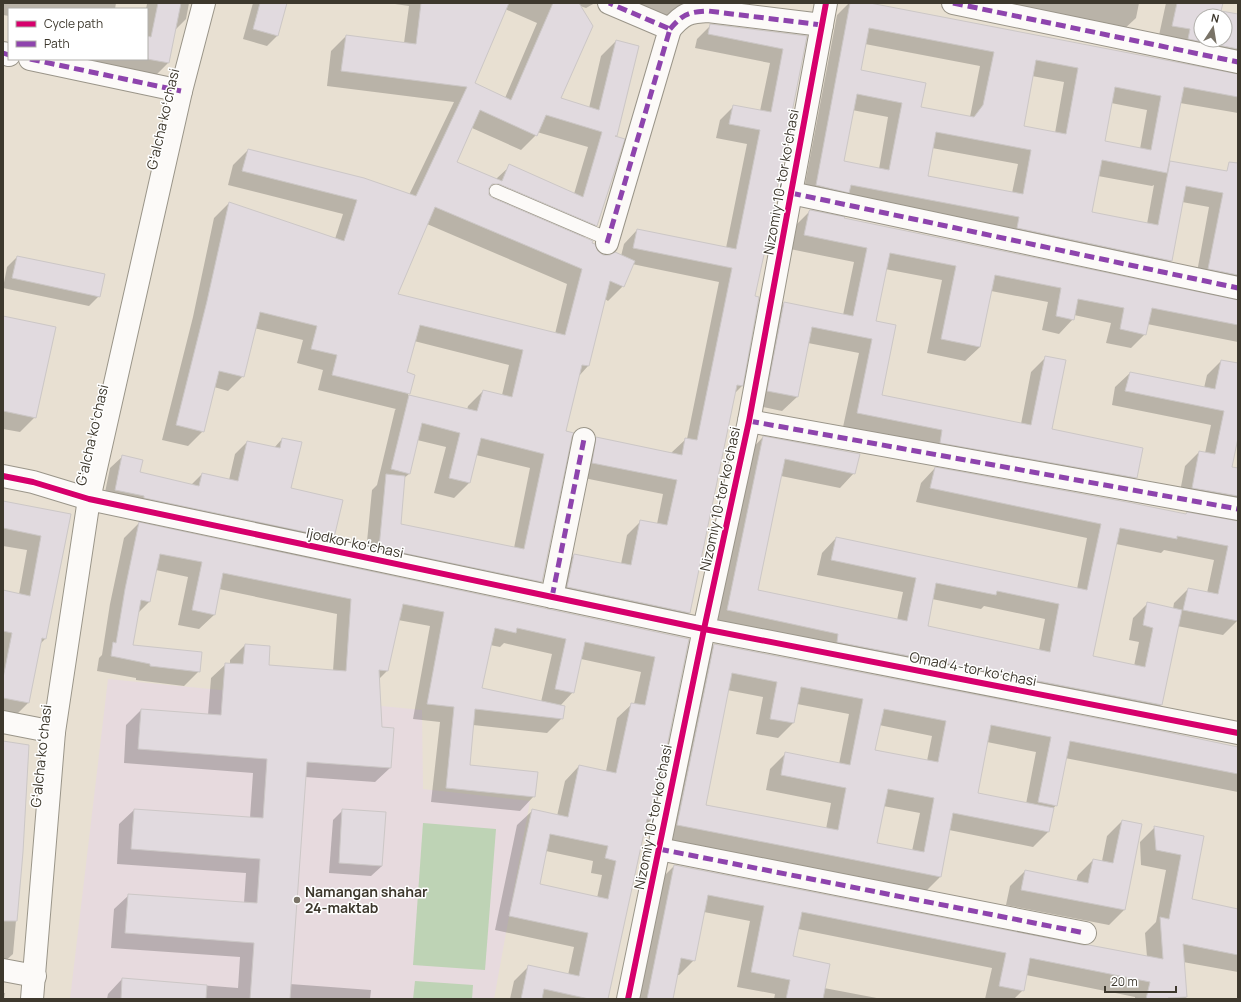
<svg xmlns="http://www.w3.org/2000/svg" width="1241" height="1002" font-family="Manrope,sans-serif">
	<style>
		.education { fill: #e7dade }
		.green { fill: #bed3b5 }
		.shadow { fill: #0003; fill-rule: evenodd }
		.building { fill: #e1dadf; stroke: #ccc7c6; fill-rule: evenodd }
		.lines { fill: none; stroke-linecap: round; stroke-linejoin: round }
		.lane-casing { stroke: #9a9589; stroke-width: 14 }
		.street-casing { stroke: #9a9589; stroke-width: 24 }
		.secondary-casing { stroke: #9a9589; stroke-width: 24 }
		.lane { stroke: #fcfaf8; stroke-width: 13 }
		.street { stroke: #fcfaf8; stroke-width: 22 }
		.secondary { stroke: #fcfaf8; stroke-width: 22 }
		.quiet { stroke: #8e44ad; stroke-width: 5; stroke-dasharray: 10 5; stroke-linecap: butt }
		.cycleway-casing { stroke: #fff; stroke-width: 8 }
		.cycleway { stroke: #d6006c; stroke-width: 6 }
		.poi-dot { fill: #797367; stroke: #fff; stroke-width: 1.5 }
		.labels { text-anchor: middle; stroke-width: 3; stroke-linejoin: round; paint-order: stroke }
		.street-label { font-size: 14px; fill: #3d382d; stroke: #fff }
		.poi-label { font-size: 14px; font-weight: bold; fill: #3d382d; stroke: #fff; text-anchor: start }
	</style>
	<rect width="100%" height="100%" fill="#e8e0d2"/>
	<polygon class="education" points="108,679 422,710 423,789 530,801 494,999 70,999"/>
	<g class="green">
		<polygon points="423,823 496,829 485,970 413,965"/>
		<polygon points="415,981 473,985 472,999 413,999"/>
	</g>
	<g class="shadow">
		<polygon points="3,3 116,3 115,9 9,9 9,16 3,15"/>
		<polygon points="141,3 189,3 186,19 174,31 168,63 154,77 67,59 147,59 146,9 147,4"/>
		<polygon points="253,3 286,3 277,36 267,46 243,39"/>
		<path d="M 388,3 L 595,3 L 586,8 L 580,6 L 559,99 L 589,108 L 601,56 L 616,41 L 616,136 L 596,225 L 583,238 L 591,243 L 597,252 L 603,256 L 621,256 L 624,244 L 637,230 L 726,248 L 747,144 L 716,138 L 720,120 L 734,106 L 760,111 L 770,63 L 695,48 L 697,39 L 711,25 L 806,37 L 754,297 L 742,386 L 734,394 L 689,613 L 675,627 L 553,601 L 560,569 L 574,555 L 621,564 L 627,535 L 641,521 L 657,524 L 663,494 L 579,477 L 582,452 L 596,438 L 671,453 L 686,439 L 687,439 L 719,282 L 632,264 L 623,286 L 608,301 L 605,299 L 588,366 L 579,376 L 565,432 L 541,582 L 527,596 L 365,562 L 372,490 L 377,485 L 395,410 L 396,409 L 318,390 L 323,370 L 297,363 L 303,340 L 254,328 L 243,376 L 228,391 L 214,387 L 203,431 L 188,446 L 162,440 L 193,317 L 214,218 L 229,203 L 335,239 L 343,214 L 228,185 L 233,165 L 248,150 L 409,195 L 454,102 L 327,86 L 331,51 L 346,36 L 404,43 L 409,6 ZM 505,9 L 537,23 L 505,98 L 473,84 ZM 472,128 L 521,150 L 536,135 L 537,132 L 588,147 L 574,194 L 510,166 L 496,179 L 456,163 ZM 427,224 L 567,284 L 555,334 L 397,295 ZM 414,341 L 509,365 L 502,395 L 483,391 L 468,406 L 467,410 L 408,395 L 414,375 L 406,373 ZM 417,440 L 446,447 L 434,493 L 454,498 L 469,483 L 476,455 L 530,468 L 514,548 L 400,525 L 404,478 L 409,474 Z"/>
		<polygon points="614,3 682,3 668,17"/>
		<path d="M 849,3 L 865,3 L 1236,75 L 1236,72 L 1158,40 L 1166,3 L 1222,3 L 1220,12 L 1238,15 L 1238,113 L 1180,103 L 1168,164 L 1170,162 L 1238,174 L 1238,342 L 1147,324 L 1145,334 L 1131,348 L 1106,343 L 1111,323 L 1074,315 L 1073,319 L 1059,334 L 1042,330 L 1048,302 L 991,291 L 980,347 L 965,361 L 927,353 L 942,280 L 885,269 L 875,322 L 881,396 L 1021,424 L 1031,372 L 1046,357 L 1051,430 L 1136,478 L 1121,492 L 843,427 L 859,353 L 808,343 L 797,397 L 782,411 L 753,405 L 770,318 L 784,303 L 843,315 L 854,262 L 790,249 L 795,226 L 809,212 L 1236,301 L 1236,298 L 1195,283 L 1209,207 L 1182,202 L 1171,261 L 1157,275 L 802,200 L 837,15 ZM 1201,16 L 1225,16 L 1225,40 L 1201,40 ZM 865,44 L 980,66 L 970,117 L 920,108 L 860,71 ZM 1032,76 L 1064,82 L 1055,133 L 1023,127 ZM 1111,103 L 1147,110 L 1140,149 L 1104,142 ZM 852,110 L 888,117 L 879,169 L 843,162 ZM 932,148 L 1018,164 L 1012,193 L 927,176 ZM 1098,176 L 1152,186 L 1154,185 L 1147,224 L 1091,213 Z"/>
		<polygon points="979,3 1139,3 1136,18 1121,32"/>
		<polygon points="17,257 99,296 89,306 3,288 7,267"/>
		<polygon points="3,317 35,417 20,432 3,429"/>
		<path d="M 1221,361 L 1238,364 L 1238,433 L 1231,468 L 1238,469 L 1237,621 L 1223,635 L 1177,626 L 1161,705 L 1147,719 L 713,625 L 749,452 L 763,437 L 854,473 L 840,488 L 781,476 L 756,591 L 897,620 L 903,592 L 817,575 L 822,553 L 836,538 L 1077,589 L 1087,538 L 916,502 L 921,483 L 935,468 L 1185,515 L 1236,522 L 1236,519 L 1178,502 L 1185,466 L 1199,452 L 1205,453 L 1211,425 L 1112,405 L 1115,387 L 1130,373 L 1204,388 L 1207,375 ZM 1116,544 L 1161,553 L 1164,550 L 1214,560 L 1207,593 L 1188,589 L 1174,603 L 1173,609 L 1148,603 L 1133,618 L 1129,640 L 1139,642 L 1134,666 L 1092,657 ZM 932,599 L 981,609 L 984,606 L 1045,619 L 1039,650 L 926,627 Z"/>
		<polygon points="282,439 290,489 333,538 321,550 103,502 110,468 123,456 139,473 191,485 202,474 229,480 235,454 247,442 274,448"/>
		<polygon points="3,502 70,515 45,639 39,645 28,703 14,717 3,715 3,591 19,594 27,550 3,546"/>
		<path d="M 139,523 L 688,640 L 651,820 L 644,827 L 607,999 L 510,999 L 514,981 L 529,966 L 568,975 L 574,947 L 495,930 L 517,825 L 532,811 L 557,816 L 565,781 L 579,766 L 606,771 L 617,718 L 632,704 L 634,704 L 641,672 L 581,659 L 573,692 L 560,706 L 562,718 L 547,733 L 473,725 L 469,766 L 534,796 L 520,811 L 431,802 L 440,722 L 413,719 L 430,626 L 398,620 L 387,671 L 379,679 L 381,728 L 390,768 L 375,782 L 305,777 L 290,984 L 371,990 L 370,999 L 107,999 L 108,994 L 122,979 L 238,988 L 240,957 L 111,948 L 114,909 L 129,895 L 244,903 L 246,873 L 117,864 L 119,824 L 134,810 L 250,818 L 253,773 L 124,763 L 126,725 L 141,710 L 208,715 L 211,678 L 226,664 L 230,664 L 230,660 L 245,645 L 268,666 L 333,671 L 337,614 L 219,589 L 214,615 L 199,629 L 178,625 L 188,577 L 156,570 L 150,601 L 138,613 L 132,646 L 199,671 L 184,686 L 136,680 L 136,678 L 97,671 L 99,658 L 102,655 L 110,604 L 124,538 ZM 504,643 L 552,654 L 541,702 L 481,688 L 490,645 L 500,647 ZM 546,851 L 593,861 L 591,873 L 602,875 L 597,898 L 538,885 Z"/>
		<path d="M 714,645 L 1238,748 L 1238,792 L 1065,758 L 1056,805 L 1053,809 L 1048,832 L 1033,847 L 949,830 L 940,877 L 925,892 L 662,840 L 699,660 ZM 727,690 L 763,697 L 756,734 L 778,738 L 793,723 L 797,704 L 849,714 L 839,764 L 785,754 L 770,769 L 766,790 L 831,803 L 826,829 L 705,805 ZM 879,725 L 932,736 L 927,761 L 874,750 ZM 987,742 L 1036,752 L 1026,804 L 977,794 ZM 883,806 L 920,813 L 912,851 L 876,844 Z"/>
		<polygon points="3,742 22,852 13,954 3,963"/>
		<polygon points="343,810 382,866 371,876 329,873 333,820"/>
		<polygon points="1122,821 1124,910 1109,925 1006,905 1010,886 1025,871 1076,882 1078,875 1093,860 1102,861 1107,836"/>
		<polygon points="1155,827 1203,837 1191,900 1238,910 1238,972 1183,962 1186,999 1135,999 1135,997 1026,975 1023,990 1014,999 985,999 992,968 798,929 792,957 824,988 882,999 774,999 775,994 737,987 750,921 704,912 694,960 679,975 677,975 672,999 635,999 659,881 674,866 1083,946 1147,957 1145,933 1156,922 1166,870 1141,865 1140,842"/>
		<polygon points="3,993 5,993 4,999 3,999"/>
	</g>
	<g class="building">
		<polygon points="158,3 181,3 169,63 147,59 147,36 151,37"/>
		<polygon points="260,3 287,3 278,36 253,29"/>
		<path d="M 421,3 L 509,3 L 475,83 L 511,100 L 553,3 L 579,3 L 593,26 L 561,98 L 599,110 L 616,40 L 639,46 L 617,136 L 615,136 L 625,139 L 597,226 L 499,184 L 492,184 L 489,188 L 489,195 L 493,198 L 593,241 L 592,243 L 595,244 L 598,251 L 603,255 L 610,255 L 615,252 L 635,261 L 624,287 L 610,281 L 589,366 L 582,365 L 566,431 L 574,433 L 572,437 L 542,582 L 379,548 L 386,474 L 405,476 L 401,524 L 524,549 L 544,454 L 481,438 L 470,483 L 449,478 L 460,433 L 422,423 L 410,474 L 391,469 L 409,395 L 477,411 L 483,390 L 512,397 L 523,350 L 420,325 L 407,372 L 415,375 L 410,394 L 332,375 L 337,355 L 311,349 L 317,326 L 260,312 L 244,377 L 219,371 L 204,432 L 176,425 L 207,301 L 229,202 L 344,241 L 357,200 L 242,171 L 248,149 L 364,178 L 416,196 L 467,87 L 341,71 L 346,35 L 416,44 ZM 480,110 L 537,136 L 546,115 L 602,132 L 583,197 L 509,164 L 502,181 L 457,162 ZM 435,207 L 582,269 L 565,335 L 398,294 Z"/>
		<path d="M 850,3 L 870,3 L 1238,74 L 1238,97 L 1184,87 L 1167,173 L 1102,160 L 1092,212 L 1158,225 L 1170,161 L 1227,171 L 1229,162 L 1238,163 L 1238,275 L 1208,269 L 1223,193 L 1186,186 L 1172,261 L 1017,228 L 1019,217 L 851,185 L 849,193 L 816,185 ZM 869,28 L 994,52 L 983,105 L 974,117 L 921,107 L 926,83 L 861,70 ZM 1036,60 L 1078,68 L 1066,134 L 1024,126 ZM 1115,87 L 1161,96 L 1151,150 L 1105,141 ZM 857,94 L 902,103 L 889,170 L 844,161 ZM 936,132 L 1031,150 L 1023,194 L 928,176 Z"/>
		<path d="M 1177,3 L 1223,3 L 1221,11 L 1238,14 L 1238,49 L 1188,39 L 1190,29 L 1172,26 ZM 1201,16 L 1225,16 L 1225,40 L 1201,40 Z"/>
		<polygon points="710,24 807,36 774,204 775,204 755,296 759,297 743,386 737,385 690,613 567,587 574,554 631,565 640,520 667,525 677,480 592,463 596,437 682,455 685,438 697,440 732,268 633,248 637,229 736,249 760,130 729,124 733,105 771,112 783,49 708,34"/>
		<polygon points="810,210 845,217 844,218 1238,300 1238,325 1152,308 1146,335 1120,329 1124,308 1078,299 1074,320 1056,316 1061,288 995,275 980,347 941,339 956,266 890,253 876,321 896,325 882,395 1031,425 1045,356 1066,360 1052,429 1143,448 1137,478 940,443 942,430 857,413 872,339 812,327 798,397 767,391 784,302 853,316 867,248 804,235 809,211"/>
		<polygon points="17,256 105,274 100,297 12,278"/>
		<polygon points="3,316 56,327 36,418 3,411"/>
		<polygon points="1221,360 1238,363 1238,438 1232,467 1238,468 1238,496 1192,488 1199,451 1215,454 1224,411 1125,391 1130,372 1215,389"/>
		<path d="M 763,436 L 860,454 L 855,474 L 785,459 L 758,590 L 907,621 L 916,578 L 831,560 L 836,537 L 1087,590 L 1101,524 L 930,488 L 935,467 L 1132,503 L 1186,514 L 1187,512 L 1238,521 L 1238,621 L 1183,610 L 1188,588 L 1218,594 L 1228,546 L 1177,536 L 1177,539 L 1120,528 L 1093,656 L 1145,667 L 1153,628 L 1143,625 L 1147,602 L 1182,610 L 1162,705 L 837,642 L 838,634 L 727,610 ZM 936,583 L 996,595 L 997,591 L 1059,604 L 1050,652 L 928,626 Z"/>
		<polygon points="282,438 302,442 291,488 343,500 334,538 144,498 144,496 115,490 122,455 143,460 140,472 199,486 202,473 238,481 247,441 280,448"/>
		<polygon points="3,501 71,514 46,639 42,638 29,703 3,698 3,678 12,633 3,631 3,590 30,596 41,536 3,528"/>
		<path d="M 139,522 L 689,639 L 652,820 L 647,819 L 608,999 L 589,999 L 544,989 L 542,999 L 521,999 L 528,965 L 579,976 L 588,933 L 509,916 L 532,809 L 568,817 L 579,765 L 616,773 L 631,703 L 645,705 L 655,657 L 585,642 L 574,693 L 555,689 L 566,639 L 517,628 L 516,633 L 495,628 L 482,688 L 565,706 L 563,719 L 475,709 L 470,765 L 538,772 L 535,797 L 446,788 L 454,707 L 427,704 L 444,612 L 403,604 L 388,671 L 379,670 L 382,727 L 394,728 L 391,768 L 307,762 L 290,999 L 250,999 L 254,943 L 125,933 L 128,894 L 257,903 L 260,859 L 131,849 L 134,809 L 263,818 L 267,759 L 138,749 L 141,709 L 221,715 L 225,663 L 243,664 L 245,644 L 270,646 L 269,665 L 346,671 L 351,599 L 223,573 L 215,615 L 192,610 L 202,562 L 160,554 L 150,602 L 141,600 L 133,645 L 202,652 L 200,672 L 150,666 L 150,664 L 111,656 L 113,642 L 116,643 L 125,589 ZM 550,834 L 608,846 L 605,858 L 616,861 L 608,899 L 540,884 Z"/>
		<path d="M 714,644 L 1157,730 L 1238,747 L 1238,774 L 1070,741 L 1057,806 L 1038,802 L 1051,737 L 991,725 L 978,793 L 1054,808 L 1049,832 L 953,813 L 941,877 L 677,825 ZM 732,673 L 777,682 L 770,719 L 794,723 L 801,687 L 863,699 L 850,765 L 785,752 L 781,775 L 846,788 L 838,830 L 706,805 ZM 884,709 L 946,721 L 938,762 L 875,750 ZM 888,789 L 934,798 L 924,852 L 877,843 Z"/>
		<polygon points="3,741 29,745 23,852 17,921 3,921"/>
		<polygon points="342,809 386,812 382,866 339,863"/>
		<polygon points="1122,820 1142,824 1125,910 1021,890 1025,870 1088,883 1093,859 1113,863"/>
		<polygon points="1154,826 1204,836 1192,899 1238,909 1238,955 1183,944 1187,997 1168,998 1168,999 1146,999 1150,982 1030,958 1024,991 999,986 1006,953 802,912 793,956 830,964 823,999 786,999 790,980 751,972 764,906 708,895 695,961 681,958 673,999 647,999 674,865 1083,945 1089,945 1163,959 1160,917 1169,919 1181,855 1156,850"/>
		<polygon points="122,978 207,985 206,999 121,999"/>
	</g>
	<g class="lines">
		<g class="lane-casing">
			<polyline id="lane" points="496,191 608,239"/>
		</g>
		<g class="street-casing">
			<g id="street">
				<polyline points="953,3 1238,62"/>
				<path d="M 670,29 C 683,14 688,12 708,11 L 822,25"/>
				<polyline points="3,53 9,55"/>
				<polyline points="30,59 181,91"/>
				<polyline points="791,193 1238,288"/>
				<polyline points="607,243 670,29 609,3"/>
				<polyline points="749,421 1238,509"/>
				<polyline points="552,597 584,439"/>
				<polyline points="3,722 54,732"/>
				<polyline points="659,849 1085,933"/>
				<polyline points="3,970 35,976"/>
				<polyline points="628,999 704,629 749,421 826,3"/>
			</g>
		</g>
		<g class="secondary-casing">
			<g id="secondary">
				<polyline points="3,476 33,482 89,499 704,629 1238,733"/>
				<polyline points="32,999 54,732 89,499 181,91 204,3"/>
			</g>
		</g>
		<use href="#lane" class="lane"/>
		<use href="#street" class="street"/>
		<use href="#secondary" class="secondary"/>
		<g class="quiet">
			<polyline points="953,3 1238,62"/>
			<path d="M 670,29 C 683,14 688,12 708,11 L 822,25"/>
			<polyline points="3,53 9,55"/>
			<polyline points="30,59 181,91"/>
			<polyline points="791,193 1238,288"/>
			<polyline points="607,243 670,29 609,3"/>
			<polyline points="749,421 1238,509"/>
			<polyline points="552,597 584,439"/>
			<polyline points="659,849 1085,933"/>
		</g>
		<g class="cycleway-casing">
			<g id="cycleway">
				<polyline points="3,476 33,482 89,499 704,629 1238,733"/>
				<polyline points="628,999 704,629 749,421 826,3"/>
			</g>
		</g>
		<use href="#cycleway" class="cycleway"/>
	</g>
	<circle class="poi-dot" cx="297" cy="900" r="4"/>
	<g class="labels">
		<g class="street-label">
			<text transform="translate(163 119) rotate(-77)" y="5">Gʻalcha koʻchasi</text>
			<text transform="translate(781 182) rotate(-80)" y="5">Nizomiy 10-tor koʻchasi</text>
			<text transform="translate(92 435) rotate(-77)" y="5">Gʻalcha koʻchasi</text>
			<text transform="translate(720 499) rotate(-78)" y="5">Nizomiy 10-tor koʻchasi</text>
			<text transform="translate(355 543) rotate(12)" y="5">Ijodkor koʻchasi</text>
			<text transform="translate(973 669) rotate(11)" y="5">Omad 4-tor koʻchasi</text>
			<text transform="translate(41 756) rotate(-84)" y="5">Gʻalcha koʻchasi</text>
			<text transform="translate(653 817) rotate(-79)" y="5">Nizomiy 10-tor koʻchasi</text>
		</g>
		<g class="poi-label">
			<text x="305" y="897">Namangan shahar<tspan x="305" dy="16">24-maktab</tspan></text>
		</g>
	</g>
	<rect width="1241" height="1002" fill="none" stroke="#3d382d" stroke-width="8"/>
	<rect x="8" y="8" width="140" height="52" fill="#ffffff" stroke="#b1afab"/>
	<rect x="16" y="21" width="20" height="6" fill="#d6006c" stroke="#b1afab"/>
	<text x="44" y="28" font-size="12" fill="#3d382d">Cycle path</text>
	<rect x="16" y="41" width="20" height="6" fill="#8e44ad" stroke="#b1afab"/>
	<text x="44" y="48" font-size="12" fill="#3d382d">Path</text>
	<g transform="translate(1213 28) rotate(12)"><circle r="19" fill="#ffffff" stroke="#b1afab"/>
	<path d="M0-3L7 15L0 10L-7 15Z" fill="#797367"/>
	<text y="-6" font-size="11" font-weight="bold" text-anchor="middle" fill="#3d382d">N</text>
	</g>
	<path d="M1105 986v6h71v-6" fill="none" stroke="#3d382d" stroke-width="2"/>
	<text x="1111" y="986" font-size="12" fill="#3d382d" stroke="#ffffff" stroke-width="3" paint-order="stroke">20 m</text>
</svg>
